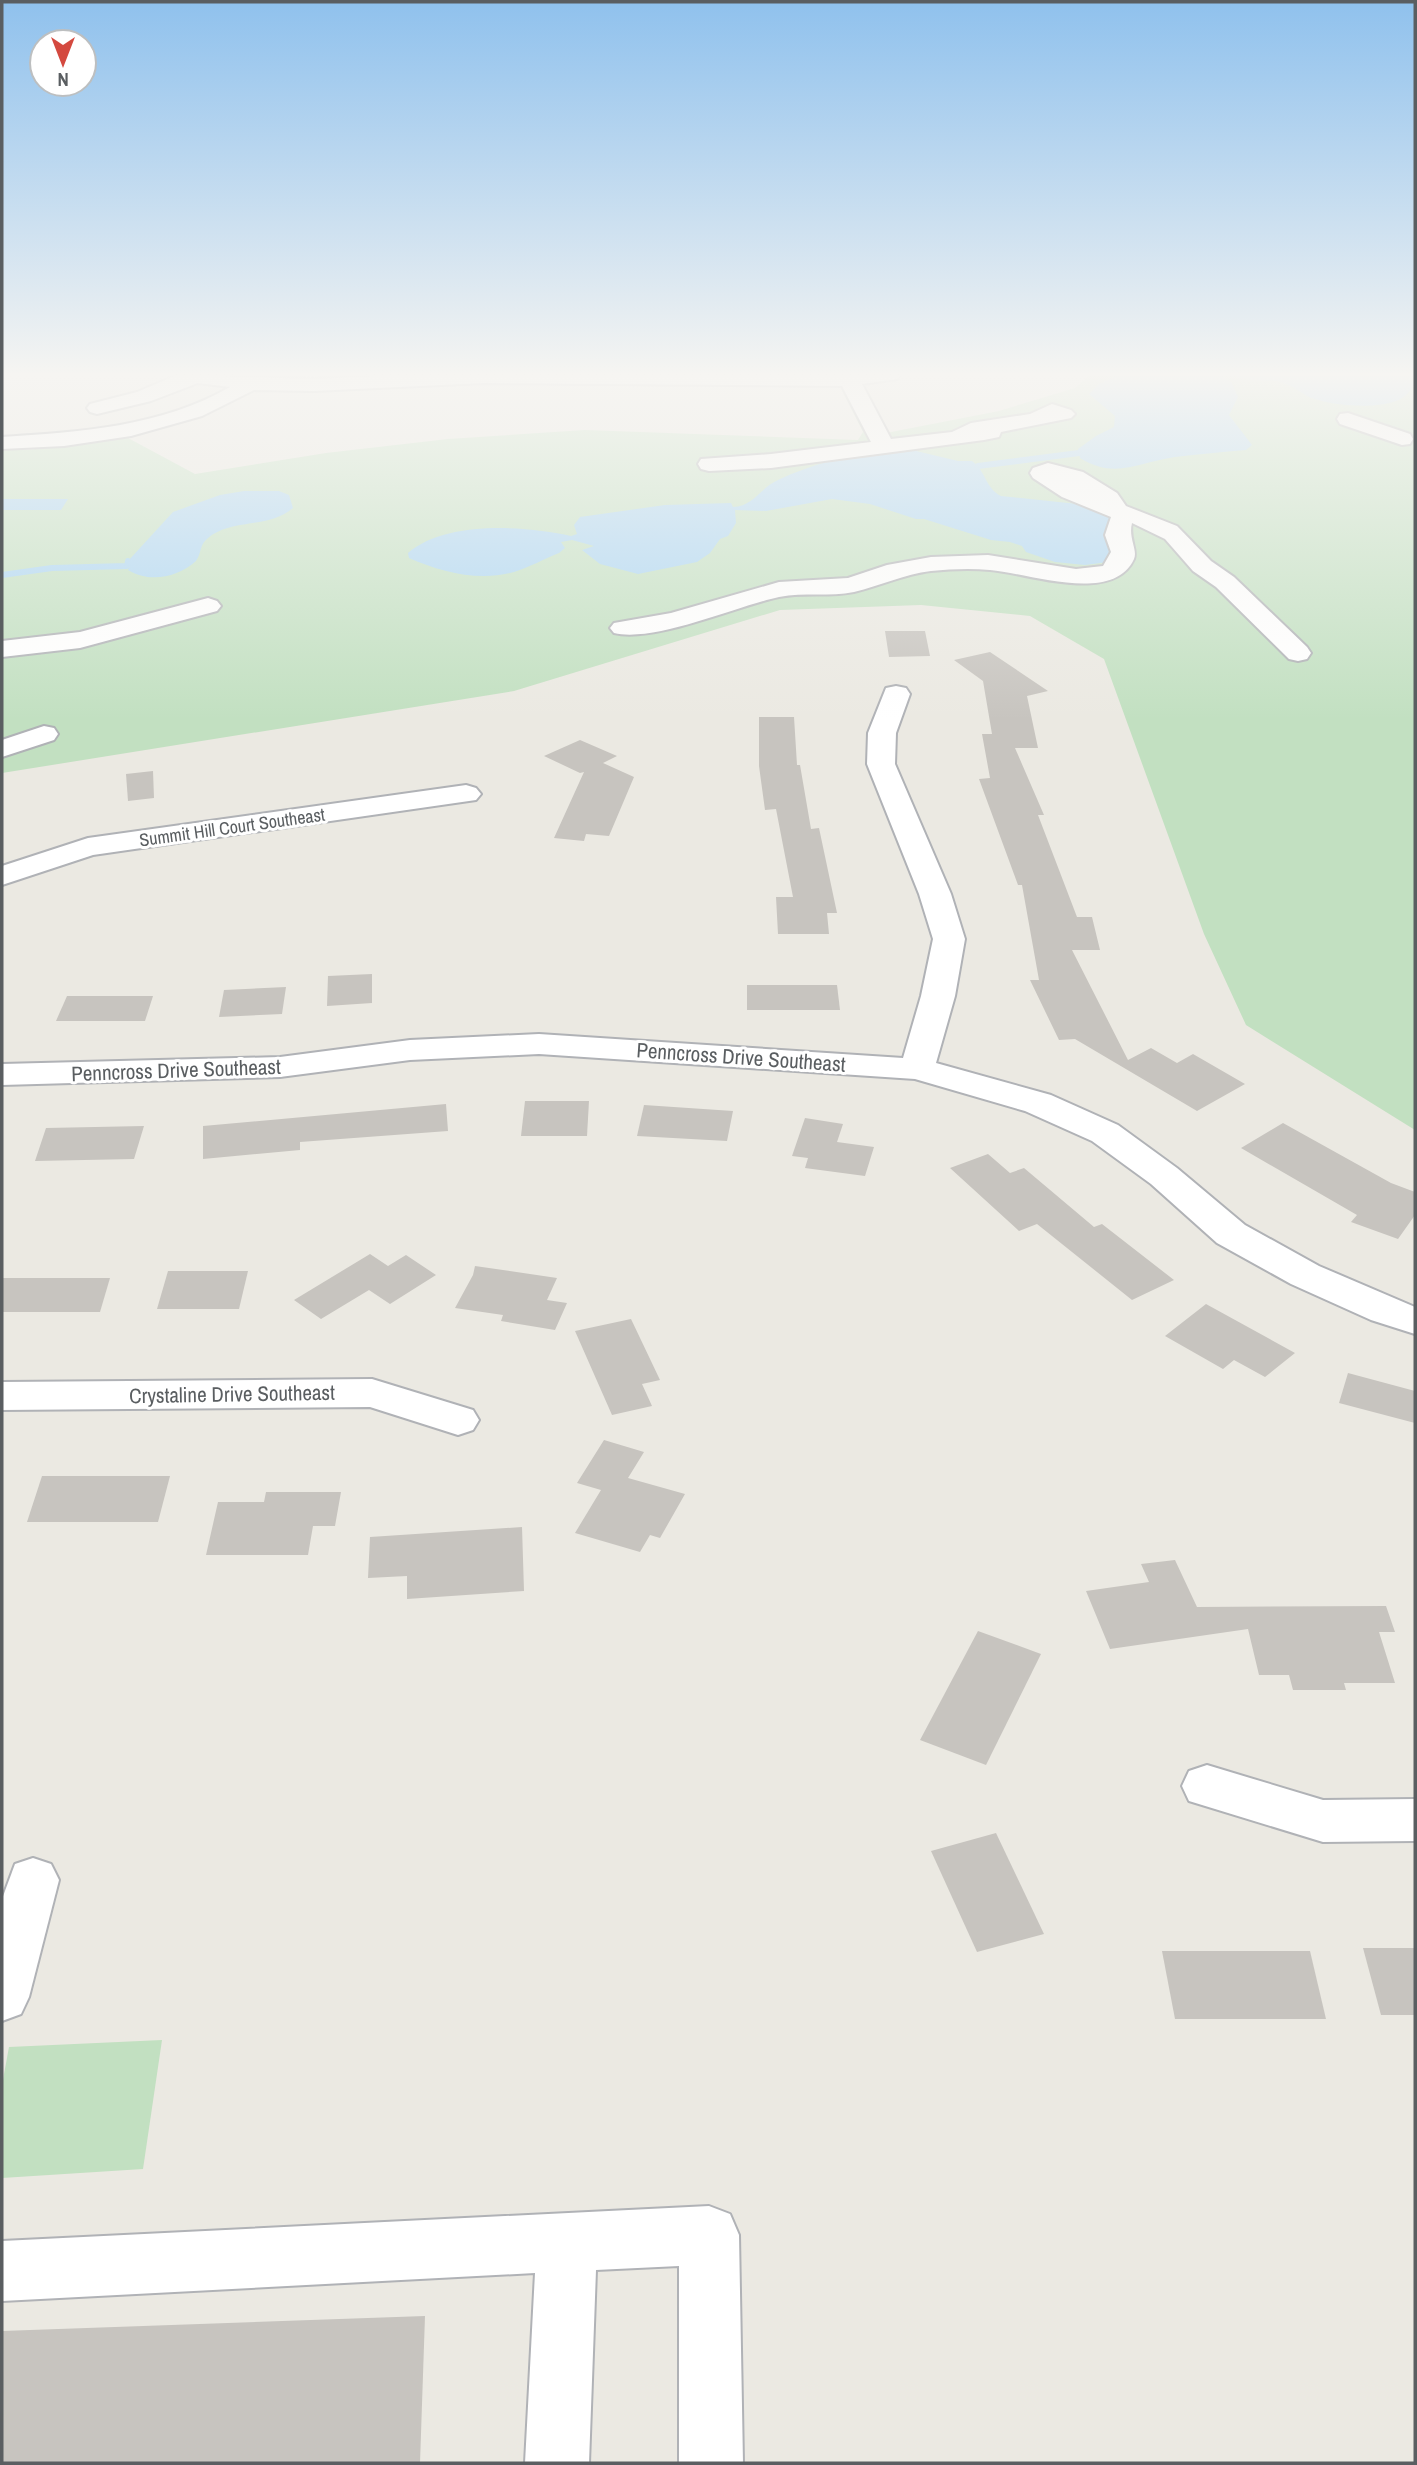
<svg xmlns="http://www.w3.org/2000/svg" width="1417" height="2465" font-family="'Archivo Narrow',sans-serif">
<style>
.green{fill:#c2e0c1}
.water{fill:#a9d5f4}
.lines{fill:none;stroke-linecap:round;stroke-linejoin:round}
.stream{stroke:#a9d5f4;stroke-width:6}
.building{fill:#c7c4bf}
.minor-casing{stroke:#b0b2b6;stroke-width:4}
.minor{fill:#fff;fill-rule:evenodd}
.labels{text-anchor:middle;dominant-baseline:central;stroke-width:6;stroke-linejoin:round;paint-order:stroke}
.far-street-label{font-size:18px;fill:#5a5e61;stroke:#fff}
.street-label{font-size:21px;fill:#5a5e61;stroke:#fff}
</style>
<rect width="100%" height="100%" fill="#ebe9e2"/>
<g class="green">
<path d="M834,375h17l26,54 9,4 113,-22 76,-23 15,-13h325v755l-169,-105 -42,-91 -100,-275 -74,-43 -109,-11 -141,5 -266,81 -512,82v-323h25l101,-12 67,36 131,-21 122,-14 137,-9 273,10 5,-8z"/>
<path d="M162,2040l-19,129 -141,9v-93l7,-38z"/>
</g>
<g class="water">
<path d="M1119,375h101l11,7 7,15 -9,18 23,30 -6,5c-24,2 -47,4 -71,7 -36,5 -60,23 -95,1l-2,-9 18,-13 18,-9 1,-11 -26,-22 10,-10z"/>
<path d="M1240,375h168l5,7c-3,32 -75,25 -98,17 -11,-3 -18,-11 -29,-15 -14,-6 -33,-2 -49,-7z"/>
<path d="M882,450h30l46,11h14c14,10 13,27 29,35l86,9 25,12 -4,45 -23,3 -30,-3 -29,-10 -4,-6 -12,-4 -19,-2 -67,-21h-8l-46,-15 -38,-5 -66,12 -31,-1 1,13 -8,13 -8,3 -10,14 -13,9 -59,12 -38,-10 -18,-14 12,-4 -22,-6 -11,2 4,6 -6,5c-15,6 -29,14 -45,19 -35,10 -73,0 -105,-14l-1,-5c39,-33 118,-27 163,-17l6,-2 -3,-9 6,-8 85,-12 66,-2 2,4c21,-1 27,-19 45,-27 34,-16 68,-24 104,-30z"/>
<path d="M244,491h35l10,4 4,13c-25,22 -65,9 -88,33 -5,5 -4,13 -9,20 -19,17 -47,22 -68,9l2,-4 -2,-5 45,-49 47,-17z"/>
<path d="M2,499h66l-7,11h-59z"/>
</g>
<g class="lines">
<g class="stream">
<path d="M978,466l101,-13"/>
<path d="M2,575l50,-7 75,-2 1,-5"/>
</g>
</g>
<g class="building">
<path d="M885,631h40l5,25 -41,1z"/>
<path d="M990,652l58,39 -21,5 11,52h-23l29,67h-6l39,102h15l8,33h-28l56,110 23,-12 26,15 16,-9 52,30 -48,27 -122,-72 -16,1 -29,-60h9l-17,-95h-4l-39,-106 11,-1 -8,-44h10l-9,-53 -29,-21z"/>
<path d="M759,717h35l3,48h3l11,64 8,-1 18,85h-10l2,21h-51l-2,-37h17l-17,-88 -11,1 -6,-44z"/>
<path d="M580,740l37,16 -14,7 31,14 -25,59 -23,-2 -2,7 -30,-3 30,-66 -4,1 -36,-17z"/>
<path d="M153,771l1,27 -26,3 -2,-27z"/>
<path d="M372,974v29l-45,3 1,-30z"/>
<path d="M747,985h90l3,25h-93z"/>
<path d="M286,987l-4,27 -63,3 5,-27z"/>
<path d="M67,996h86l-8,25h-89z"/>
<path d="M525,1101h64l-2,35h-66z"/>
<path d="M446,1104l2,27 -148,11v8l-97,9v-33z"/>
<path d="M644,1105l89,6 -6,30 -90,-5z"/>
<path d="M805,1118l38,6 -6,18 37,5 -9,29 -60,-8 3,-10 -16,-2z"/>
<path d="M1283,1123l108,60 24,9v23l-17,24 -47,-17 6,-7 -116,-67z"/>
<path d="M144,1126l-10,33 -99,2 11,-33z"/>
<path d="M988,1154l22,19 14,-5 70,59 8,-3 72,56 -42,20 -95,-76 -18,7 -69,-63z"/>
<path d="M370,1254l18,12 18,-11 30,20 -46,29 -21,-14 -48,29 -27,-19z"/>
<path d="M475,1266l82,12 -10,22 20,3 -12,27 -54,-9 2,-6 -48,-7 18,-33z"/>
<path d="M168,1271h80l-9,38h-82z"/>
<path d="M2,1278h108l-10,34h-98z"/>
<path d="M1206,1304l89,49 -30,24 -31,-17 -11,9 -58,-33z"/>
<path d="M631,1319l29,61 -18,4 10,22 -40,9 -37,-84z"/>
<path d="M1348,1373l67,18v32l-76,-20z"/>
<path d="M604,1440l40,12 -16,26 57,16 -25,44 -10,-3 -10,17 -65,-19 26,-43 -24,-7z"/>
<path d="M42,1476h128l-12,46h-131z"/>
<path d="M266,1492h75l-6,34h-22l-5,29h-102l12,-53h46z"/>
<path d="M522,1527l2,64 -117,8v-23l-39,2 2,-41z"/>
<path d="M1175,1560l22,47 189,-1 9,26h-16l16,51h-51l2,7h-53l-4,-15h-30l-11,-46 -138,20 -24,-58 63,-9 -8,-18z"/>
<path d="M978,1631l63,23 -55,111 -66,-25z"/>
<path d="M996,1833l48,101 -67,18 -46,-101z"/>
<path d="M1363,1948h52v67h-34z"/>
<path d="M1162,1951h148l16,68h-151z"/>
<path d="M425,2316l-5,147h-418v-132z"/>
</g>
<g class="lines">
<g class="minor-casing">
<g id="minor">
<path d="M177,375l137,4 89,-4h497l-3,4 -35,5 29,55 61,-7 19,-9 59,-9 22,-10 19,6 4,4 -4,4 -70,14 -2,5 -15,3 -213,28 -62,3 -8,-2 -3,-5 3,-5 70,-5 100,-12 -29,-56 -358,-3 -170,8 -60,-1 -52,26 -71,20 -67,10 -62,3v-12c77,-5 159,-10 228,-50l-32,-4 -47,18 -54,13 -7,-2 -3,-4 3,-4 47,-12z"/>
<path d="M1348,413l62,21 3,5 -3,5 -8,1 -62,-21 -3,-5 3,-5z"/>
<path d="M1048,463l35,9 34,21 9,13 51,20 34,35 23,16 73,70 4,6 -4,6 -9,2 -9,-2 -73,-72 -23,-16 -28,-32 -33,-16c-4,15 6,27 2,36 -21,46 -106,14 -144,11 -19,-2 -40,-1 -59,1 -27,3 -51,15 -77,21 -24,5 -50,0 -75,5 -42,9 -125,46 -165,36l-4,-5 4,-5 57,-10 108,-31 69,-4 39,-13 44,-8 57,-2 88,14 27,-3 8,-14 -6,-17 6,-18 -49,-20 -29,-19 -3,-5 3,-5z"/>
<path d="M208,598l9,3 4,5 -4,5 -137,37 -78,9v-16l78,-9z"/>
<path d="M896,686l10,2 4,6 -14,39 -1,31 56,130 14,45 -10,57 -19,67 115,32 67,30 59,43 68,57 74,41 96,41v27l-44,-14 -80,-36 -74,-41 -66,-59 -59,-43 -67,-30 -110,-32 -376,-25 -129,6 -130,17 -278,8v-21l278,-7 130,-17 129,-6 364,24 18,-62 12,-57 -14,-45 -52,-130 1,-31 18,-45z"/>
<path d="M44,726l10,2 4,6 -4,6 -52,17v-17z"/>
<path d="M466,785l10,3 5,6 -5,6 -383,55 -91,30v-19l86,-28z"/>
<path d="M372,1379l101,31 6,10 -6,10 -15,5 -88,-28 -368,3v-28z"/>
<path d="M1207,1765l116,35 92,-1v42l-92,1 -134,-41 -7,-15 7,-15z"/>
<path d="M33,1858l18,6 8,16 -30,117 -8,17 -19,7v-122l13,-35z"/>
<path d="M709,2206l21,8 9,21 4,228h-64v-197l-83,4 -7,193h-64l10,-190 -533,28v-60z"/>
</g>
</g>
<use href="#minor" class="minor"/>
</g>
<linearGradient id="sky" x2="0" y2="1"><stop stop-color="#8fc1ed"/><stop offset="0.52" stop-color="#f6f5f2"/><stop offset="1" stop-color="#f6f5f2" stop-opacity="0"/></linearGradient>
<rect width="1417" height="720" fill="url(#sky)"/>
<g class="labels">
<g class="far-street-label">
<text transform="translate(232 827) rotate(-8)">Summit Hill Court Southeast</text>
</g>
<g class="street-label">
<text transform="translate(741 1057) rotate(4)">Penncross Drive Southeast</text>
<text transform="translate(176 1070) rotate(-2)">Penncross Drive Southeast</text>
<text transform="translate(232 1394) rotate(-1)">Crystaline Drive Southeast</text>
</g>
</g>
<rect width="1417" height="2465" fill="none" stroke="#5a5e61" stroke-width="7"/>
<g transform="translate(63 63) rotate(180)"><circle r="33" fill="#ffffff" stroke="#bdbfc0" stroke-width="2"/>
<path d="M0-5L12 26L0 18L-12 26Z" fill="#d4493f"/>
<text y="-10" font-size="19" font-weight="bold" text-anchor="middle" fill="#5a5e61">N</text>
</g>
</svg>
